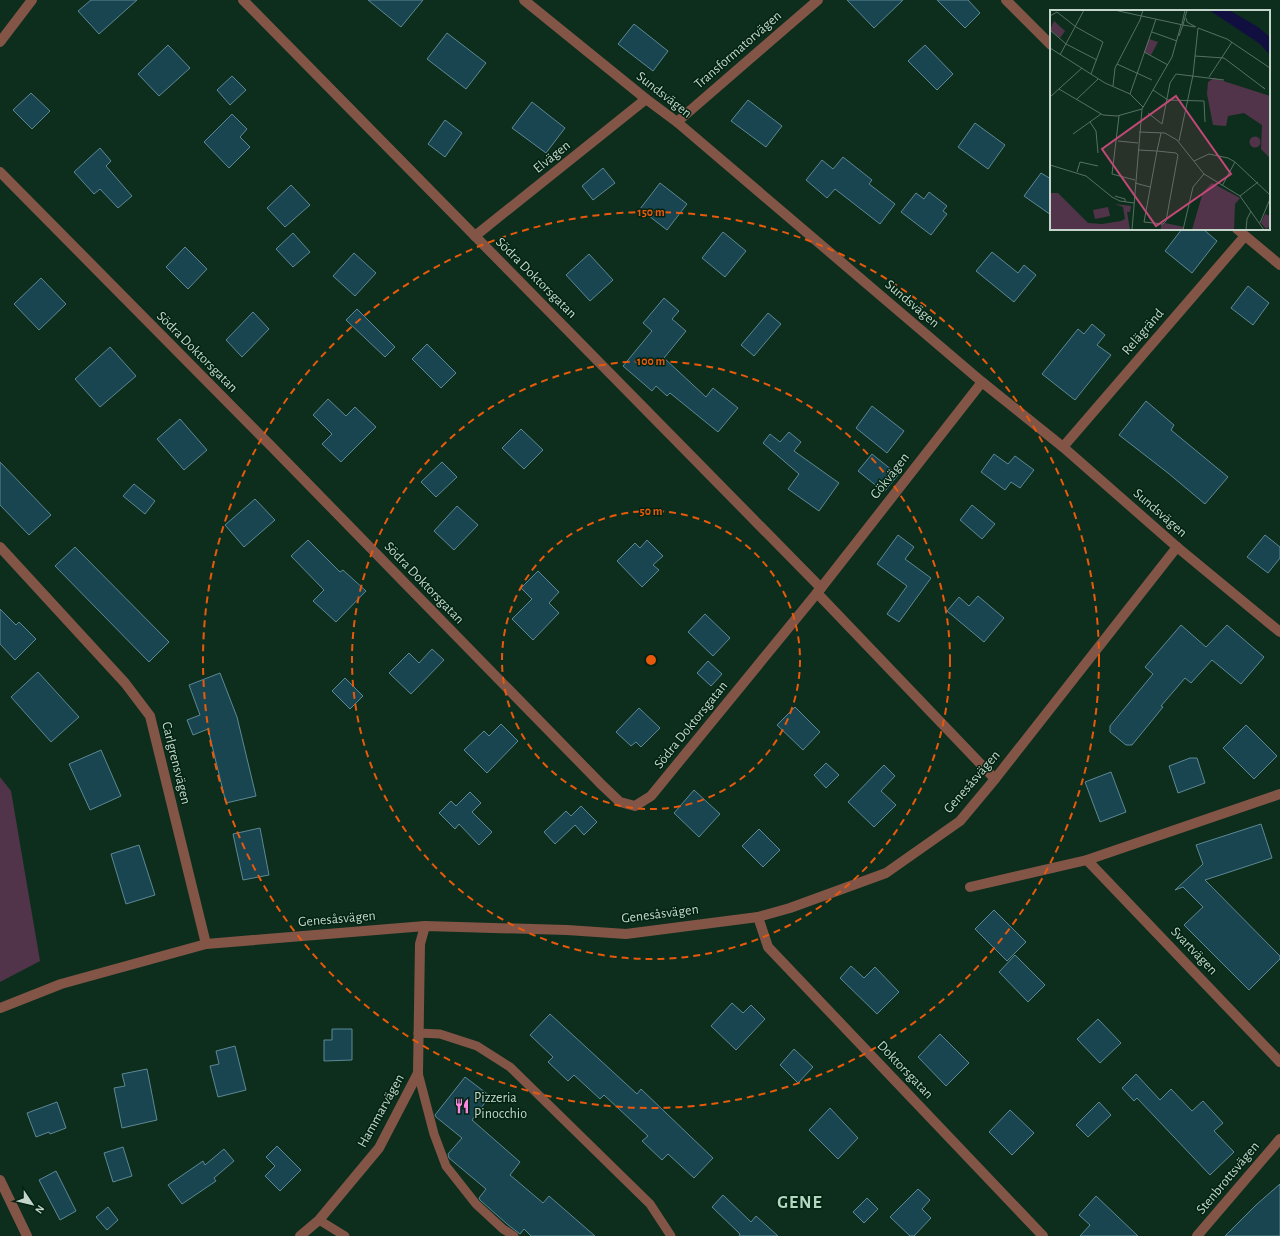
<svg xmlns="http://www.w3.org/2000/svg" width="1280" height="1236" font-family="'Alegreya Sans',sans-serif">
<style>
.green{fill:#52344a}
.building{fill:#194550;stroke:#5d8895}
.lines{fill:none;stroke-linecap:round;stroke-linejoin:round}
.service{stroke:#835547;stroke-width:9}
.minor{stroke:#835547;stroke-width:10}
.tertiary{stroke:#835547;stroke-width:10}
.ring{fill:none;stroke:#e8590c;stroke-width:2;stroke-dasharray:7 5}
.labels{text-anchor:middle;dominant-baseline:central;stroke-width:3;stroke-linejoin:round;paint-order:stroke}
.street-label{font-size:14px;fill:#c4d6cb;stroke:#032413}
.poi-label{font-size:14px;fill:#c4d6cb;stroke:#032413;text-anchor:start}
.district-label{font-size:18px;font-weight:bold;letter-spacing:1px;fill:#b2d7bf;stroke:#032413}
.inset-road{fill:none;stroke:#567162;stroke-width:1}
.view{fill:#c24877;fill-opacity:0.15;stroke:#c24877;stroke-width:2}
.inset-edge{fill:none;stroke:#c4d6cb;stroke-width:2}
.centre{fill:#e8590c;stroke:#032413;stroke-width:2}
.ring-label{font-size:12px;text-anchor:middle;font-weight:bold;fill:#e8590c;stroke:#032413;stroke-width:3;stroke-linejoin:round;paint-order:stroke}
</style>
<rect width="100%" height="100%" fill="#0d2e1c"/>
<path class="green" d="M0,777l11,14 29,170 -40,21z"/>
<g class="building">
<path d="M91,0h46l-38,34 -21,-23z"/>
<path d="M368,0h55l-22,27z"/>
<path d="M847,0h56l-29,28z"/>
<path d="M937,0h31l12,13 -15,15z"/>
<path d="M634,24l34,27 -15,20 -35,-27z"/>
<path d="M447,33l39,30 -20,26 -39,-30z"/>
<path d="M168,45l22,23 -31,28 -21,-22z"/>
<path d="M925,45l28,29 -16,16 -29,-29z"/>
<path d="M232,76l14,14 -16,15 -13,-15z"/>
<path d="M31,93l19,18 -18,18 -19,-19z"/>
<path d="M748,100l34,26 -16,21 -35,-26z"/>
<path d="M532,102l33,26 -19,25 -34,-25z"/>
<path d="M232,114l15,15 -7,8 10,10 -21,21 -25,-26z"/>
<path d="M445,120l17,13 -17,24 -17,-13z"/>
<path d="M975,123l30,22 -17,24 -30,-22z"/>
<path d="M100,148l11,13 -5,5 26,30 -14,12 -18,-19 -6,5 -20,-22z"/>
<path d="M843,157l29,23 -3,4 26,20 -15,20 -45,-35 -8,9 -21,-18 16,-20 11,9z"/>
<path d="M603,168l12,15 -22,17 -11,-14z"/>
<path d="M1041,173l10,6v36l-27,-19z"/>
<path d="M660,183l27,21 -20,26 -27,-21z"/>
<path d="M291,185l19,20 -25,22 -18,-19z"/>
<path d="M929,192l18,14 -4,5 4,3 -16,21 -30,-23 15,-19 8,6z"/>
<path d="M1182,229h21l14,12 -25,32 -27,-22z"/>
<path d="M723,232l23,19 -21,26 -23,-19z"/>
<path d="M293,233l17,19 -17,15 -17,-18z"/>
<path d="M185,247l22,22 -19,20 -22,-22z"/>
<path d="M992,252l26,21 6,-8 12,10 -22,27 -38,-31z"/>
<path d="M354,253l22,20 -21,23 -22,-20z"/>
<path d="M589,254l24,26 -23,21 -24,-26z"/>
<path d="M41,278l25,26 -27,26 -25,-26z"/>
<path d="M1248,286l21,17 -16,22 -22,-17z"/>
<path d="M664,298l15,13 -7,8 14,12 -22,27 42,39 7,-9 25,20 -20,24 -48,-39 -3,3 -11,-10 -4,5 -29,-25 29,-35 -9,-8z"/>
<path d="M357,309l38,38 -10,10 -39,-37z"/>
<path d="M253,312l16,17 -27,28 -16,-17z"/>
<path d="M768,313l13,11 -27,32 -13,-11z"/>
<path d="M1092,324l13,11 -8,10 14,10 -36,45 -33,-26 36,-45 6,5z"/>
<path d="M427,344l29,29 -15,15 -29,-29z"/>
<path d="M110,347l26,29 -36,31 -25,-28z"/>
<path d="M328,399l18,17 9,-9 21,20 -35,35 -19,-18 10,-10 -19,-19z"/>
<path d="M1146,401l28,24 -3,5 57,47 -23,27 -37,-31 -49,-38z"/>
<path d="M872,406l32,25 -17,22 -31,-25z"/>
<path d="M180,419l27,31 -23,20 -27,-31z"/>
<path d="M521,429l22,21 -19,19 -22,-21z"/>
<path d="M789,432l12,10 -7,9 45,32 -20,28 -31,-22 11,-15 -36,-31 7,-9 10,8z"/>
<path d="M872,454l26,21 -14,17 -26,-21z"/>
<path d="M994,454l14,10 7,-8 19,14 -14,18 -9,-6 -6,8 -24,-18z"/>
<path d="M0,462l51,53 -22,20 -29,-30z"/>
<path d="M442,462l15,15 -21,20 -15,-15z"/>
<path d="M134,484l21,17 -10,13 -22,-18z"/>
<path d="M255,499l20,21 -31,27 -19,-22z"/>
<path d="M972,505l23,19 -13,15 -22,-19z"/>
<path d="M457,506l21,19 -24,25 -20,-19z"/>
<path d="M898,535l16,12 -9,12 26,19 -32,44 -12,-8 20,-28 -30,-22z"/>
<path d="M1265,535l15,12v11l-12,15 -21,-16z"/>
<path d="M308,540l32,32 3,-2 23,21 -30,31 -23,-21 11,-11 -33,-34z"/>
<path d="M647,540l16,16 -10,9 6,5 -17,17 -25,-26 18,-18 5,5z"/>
<path d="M75,547l94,95 -20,20 -94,-96z"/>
<path d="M538,571l21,21 -10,11 10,10 -26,27 -21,-21 20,-20 -11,-11z"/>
<path d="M978,596l26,22 -20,24 -37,-31 12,-14 10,9z"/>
<path d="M0,609l16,16 3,-3 17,17 -21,21 -15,-16z"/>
<path d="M705,614l25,24 -17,18 -25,-24z"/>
<path d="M1181,625l25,22 21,-22 37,32 -23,27 -29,-24 -21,23 -6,-5 -24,28 2,1 -31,38h-6l-16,-13v-6l43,-52 -8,-7z"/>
<path d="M432,649l12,11 -33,34 -22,-21 20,-20 10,10z"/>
<path d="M708,661l14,13 -11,12 -14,-13z"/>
<path d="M38,672l41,45 -28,25 -40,-45z"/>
<path d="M220,673l17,44 19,79 -30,7 -18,-74 -15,6 -6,-15 13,-5 -11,-30z"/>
<path d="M345,678l18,18 -13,13 -18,-18z"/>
<path d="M795,707l25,25 -17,18 -26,-25z"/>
<path d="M639,708l21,20 -19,19 -5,-5 -5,4 -15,-14z"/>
<path d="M501,724l17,17 -31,32 -23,-23 20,-19 5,5z"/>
<path d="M1246,725l31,31 -23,23 -31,-31z"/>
<path d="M101,750l20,46 -31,14 -21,-46z"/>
<path d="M1190,758h7l8,25 -27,10 -9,-27z"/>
<path d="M826,763l13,12 -13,13 -12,-13z"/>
<path d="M884,765l11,11 -14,15 15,14 -22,22 -26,-25z"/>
<path d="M1111,772l15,40 -26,10 -15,-40z"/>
<path d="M694,790l26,24 -21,23 -25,-24z"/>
<path d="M470,792l11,11 -9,9 20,20 -13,13 -20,-21 -4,5 -16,-16 12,-12 5,5z"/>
<path d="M581,806l16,16 -13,13 -9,-10 -20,19 -11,-12 22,-21 5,5z"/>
<path d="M1261,824l11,34 -67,22 75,76v3l-31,31 -65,-65 19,-18 -20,-20 -8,3 28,-26 -7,-19z"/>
<path d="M260,828l9,47 -26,5 -10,-46z"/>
<path d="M759,829l21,21 -17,17 -21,-21z"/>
<path d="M139,845l16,50 -29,9 -15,-50z"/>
<path d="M994,910l32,32 -19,19 -32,-32z"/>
<path d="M1015,955l30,30 -17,17 -29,-30z"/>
<path d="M851,966l13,12 11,-11 24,25 -22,22 -37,-36z"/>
<path d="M732,1003l11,10 8,-8 14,14 -29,31 -25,-24z"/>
<path d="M550,1014l87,80 4,-5 72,69 -19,20 -26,-24 -6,6 -20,-19 6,-5 -44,-41 -4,4 -26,-24 -6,6 -20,-19 5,-5 -23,-22z"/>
<path d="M1098,1019l23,24 -21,20 -23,-24z"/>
<path d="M332,1029h20v31l-28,1v-21h8z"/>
<path d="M940,1034l29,29 -23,23 -28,-29z"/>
<path d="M235,1046l11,44 -28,7 -8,-31 9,-2 -3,-13z"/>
<path d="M794,1049l19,18 -15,16 -18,-18z"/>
<path d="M147,1069l10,51 -35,8 -8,-40 11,-2 -3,-12z"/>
<path d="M1136,1074l24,26 11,-11 21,22 11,-10 20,22 -9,8 20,21 -24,23 -73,-77 -3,3 -12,-13z"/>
<path d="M465,1077l25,19 -18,24 48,42 -10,13 33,28 6,-7 46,40h-64l-7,-7 -4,5 -13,-10 -27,-24 -1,-2 7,-9 -37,-31 -1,-4 14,-16 -26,-21 -1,-2z"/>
<path d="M57,1102l9,26 -16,6 -1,-2 -13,5 -9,-24z"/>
<path d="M1099,1102l12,13 -23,22 -12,-12z"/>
<path d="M830,1108l28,30 -20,21 -29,-29z"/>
<path d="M1010,1110l24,23 -22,22 -23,-23z"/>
<path d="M277,1146l24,24 -21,21 -15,-15 10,-10 -9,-9z"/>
<path d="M123,1147l9,29 -19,6 -9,-29z"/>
<path d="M224,1149l10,12 -20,17 2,3 -34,23 -14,-19 35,-24 2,4z"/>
<path d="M56,1171l20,40 -16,9 -21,-40z"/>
<path d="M1280,1184v52h-55l31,-31z"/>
<path d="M918,1189l12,11 -8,9 9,9 -17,18h-4l-20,-19z"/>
<path d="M723,1195l28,27 5,-6 22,20h-39l1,-2 -28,-27z"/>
<path d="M1096,1196l42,40h-58l10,-11 -11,-10z"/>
<path d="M867,1198l11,11 -14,14 -11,-11z"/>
<path d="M108,1207l10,13 -11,10 -11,-13z"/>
</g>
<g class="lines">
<g class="service">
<path d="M418,1033l22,1 37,12 33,21 140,137 21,32"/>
<path d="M418,1073l16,61 12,32 30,38 27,25 11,7"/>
<path d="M319,1220l26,16"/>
</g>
<g class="minor">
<path d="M243,0l578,588 -4,5 178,186"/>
<path d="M1006,0l45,45"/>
<path d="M0,42l32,-42"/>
<path d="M677,122l141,-122"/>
<path d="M0,172l274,277 326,334 20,19 15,4 16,-10 170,-208 161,-206"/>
<path d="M1237,229l43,36"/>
<path d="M475,236l171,-137"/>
<path d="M1063,447l181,-210"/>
<path d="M0,547l125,136 25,33 56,228"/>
<path d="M1280,794l-193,66 193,202"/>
<path d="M970,887l117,-27"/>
<path d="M758,917l10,30 275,289"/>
<path d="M0,1008l61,-24 145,-40 219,-18 142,4 59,4 132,-17 32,-9 96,-35 74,-52 35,-42 182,-232"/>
<path d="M0,1180l27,56"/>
<path d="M300,1236l19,-16 60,-72 39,-75 2,-129 5,-18"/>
<path d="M1197,1236l83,-97"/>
</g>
<path class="tertiary" d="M524,0l122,99 31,23 305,260 81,65 114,100 103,85"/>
</g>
<g class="ring">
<circle cx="651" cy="660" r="149"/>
<circle cx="651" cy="660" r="299"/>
<circle cx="651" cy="660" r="448"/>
</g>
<defs>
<g id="restaurant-bare" transform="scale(1.2)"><path d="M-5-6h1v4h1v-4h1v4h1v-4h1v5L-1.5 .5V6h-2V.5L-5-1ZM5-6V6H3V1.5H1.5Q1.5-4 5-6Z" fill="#fe86e0" stroke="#032413" stroke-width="2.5" paint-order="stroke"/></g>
</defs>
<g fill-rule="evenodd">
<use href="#restaurant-bare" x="462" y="1106"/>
</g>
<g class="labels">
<g class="street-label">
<text transform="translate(738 50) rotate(-41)">Transformatorvägen</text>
<text transform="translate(664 95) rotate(38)">Sundsvägen</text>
<text transform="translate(552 157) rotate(-39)">Elvägen</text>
<text transform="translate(536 278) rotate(45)">Södra Doktorsgatan</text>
<text transform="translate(912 304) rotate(40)">Sundsvägen</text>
<text transform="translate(1143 332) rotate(-49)">Relägränd</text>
<text transform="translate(197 352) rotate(45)">Södra Doktorsgatan</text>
<text transform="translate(890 476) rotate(-52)">Gökvägen</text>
<text transform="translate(1160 513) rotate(41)">Sundsvägen</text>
<text transform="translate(424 583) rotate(46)">Södra Doktorsgatan</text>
<text transform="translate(691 725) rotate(-51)">Södra Doktorsgatan</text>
<text transform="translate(176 763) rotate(76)">Carlgrensvägen</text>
<text transform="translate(972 782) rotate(-49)">Genesåsvägen</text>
<text transform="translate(660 914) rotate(-7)">Genesåsvägen</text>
<text transform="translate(337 919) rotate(-5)">Genesåsvägen</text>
<text transform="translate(1194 951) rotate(46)">Svartvägen</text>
<text transform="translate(905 1070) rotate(46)">Doktorsgatan</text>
<text transform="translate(381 1111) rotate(-61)">Hammarvägen</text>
<text transform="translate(1228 1178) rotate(-50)">Stenbrottsvägen</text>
</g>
<g class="poi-label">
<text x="474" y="1098">Pizzeria<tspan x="474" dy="16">Pinocchio</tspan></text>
</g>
<g class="district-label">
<text x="800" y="1203">GENE</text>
</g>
</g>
<g transform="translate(1050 10)">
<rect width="220" height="220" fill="#0d2e1c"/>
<path d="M4,11l11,10 -5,7 -10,-8zM99,29l9,3 -7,13 -7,-3zM164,68l56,18v62l-9,-9 1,-24 -18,-12 -16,3 -2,10 -13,-1 -6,-31 1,-12zM199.5 132a5.5 5.5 0 1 1 11 0a5.5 5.5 0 1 1-11 0ZM162,173l28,15 -5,6 -1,26h-42l11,-38zM0,183h8l30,30 14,1 19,-3 4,-2 -2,-12 -8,-3 16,2 -1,6h-3l3,18h-80zM58,197l2,9 -15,3 -2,-9zM215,204l5,2v10l-4,3 -5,-6zM115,213l19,4 -1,3h-22v-6z" fill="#52344a"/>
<path d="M159,0h20l29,17 12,10v18l-10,-11z" fill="#110f3f"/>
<path class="inset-road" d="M64,0l69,15 4,-15M0,6l7,-4 19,15 27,15 -12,32M136,8l1,4 9,5M132,14l3,-14M148,18l29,11 43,29M0,20l16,14 31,16M102,22l25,9M129,26l4,-11 12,2M0,38l55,35 25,11 13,13M94,42l24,13M10,45l24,-45M145,46l29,2 41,31 -2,-2M67,54l35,16M159,67l23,-35M63,76l2,-18 25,-48 3,-10M9,79l44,26 14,1 25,-7M103,80l15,10 36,1 1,21M80,84l26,-75M0,87l32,-29M26,90l22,-21M98,103l14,11 8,-41 6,-9 48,6M69,106l-7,58 23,6M40,112l6,9 2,22M89,122l26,1 12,7 27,34 36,22 24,34M23,124l28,-20M68,131l20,2M129,131l14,-66 5,-47M88,140l19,1 19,2 2,2 -12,66 -3,3 -19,-2 13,-71 4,-18M144,151l15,-7 19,4 7,4 35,33M0,155l36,11 26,21 8,4 14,2M27,162l3,-10 18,4M85,173l15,4M172,176l13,-24M65,186l10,3v3M190,186l18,-14M210,213l10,-24M82,220l10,-121 30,-52 9,-32M133,220l10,-43 11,-13M196,220l1,-11 4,-8"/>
<path class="view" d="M126,86l55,78 -75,52 -54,-77z"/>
<rect width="220" height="220" class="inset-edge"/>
</g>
<circle cx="651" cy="660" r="6" class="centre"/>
<g class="ring-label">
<text x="651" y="216">150 m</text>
<text x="651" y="365">100 m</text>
<text x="651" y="515">50 m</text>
</g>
<g transform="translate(32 1204) rotate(125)" stroke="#032413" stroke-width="3" paint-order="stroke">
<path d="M0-3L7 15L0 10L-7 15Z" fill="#c4d6cb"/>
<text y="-6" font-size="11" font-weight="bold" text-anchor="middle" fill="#c4d6cb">N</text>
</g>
</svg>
